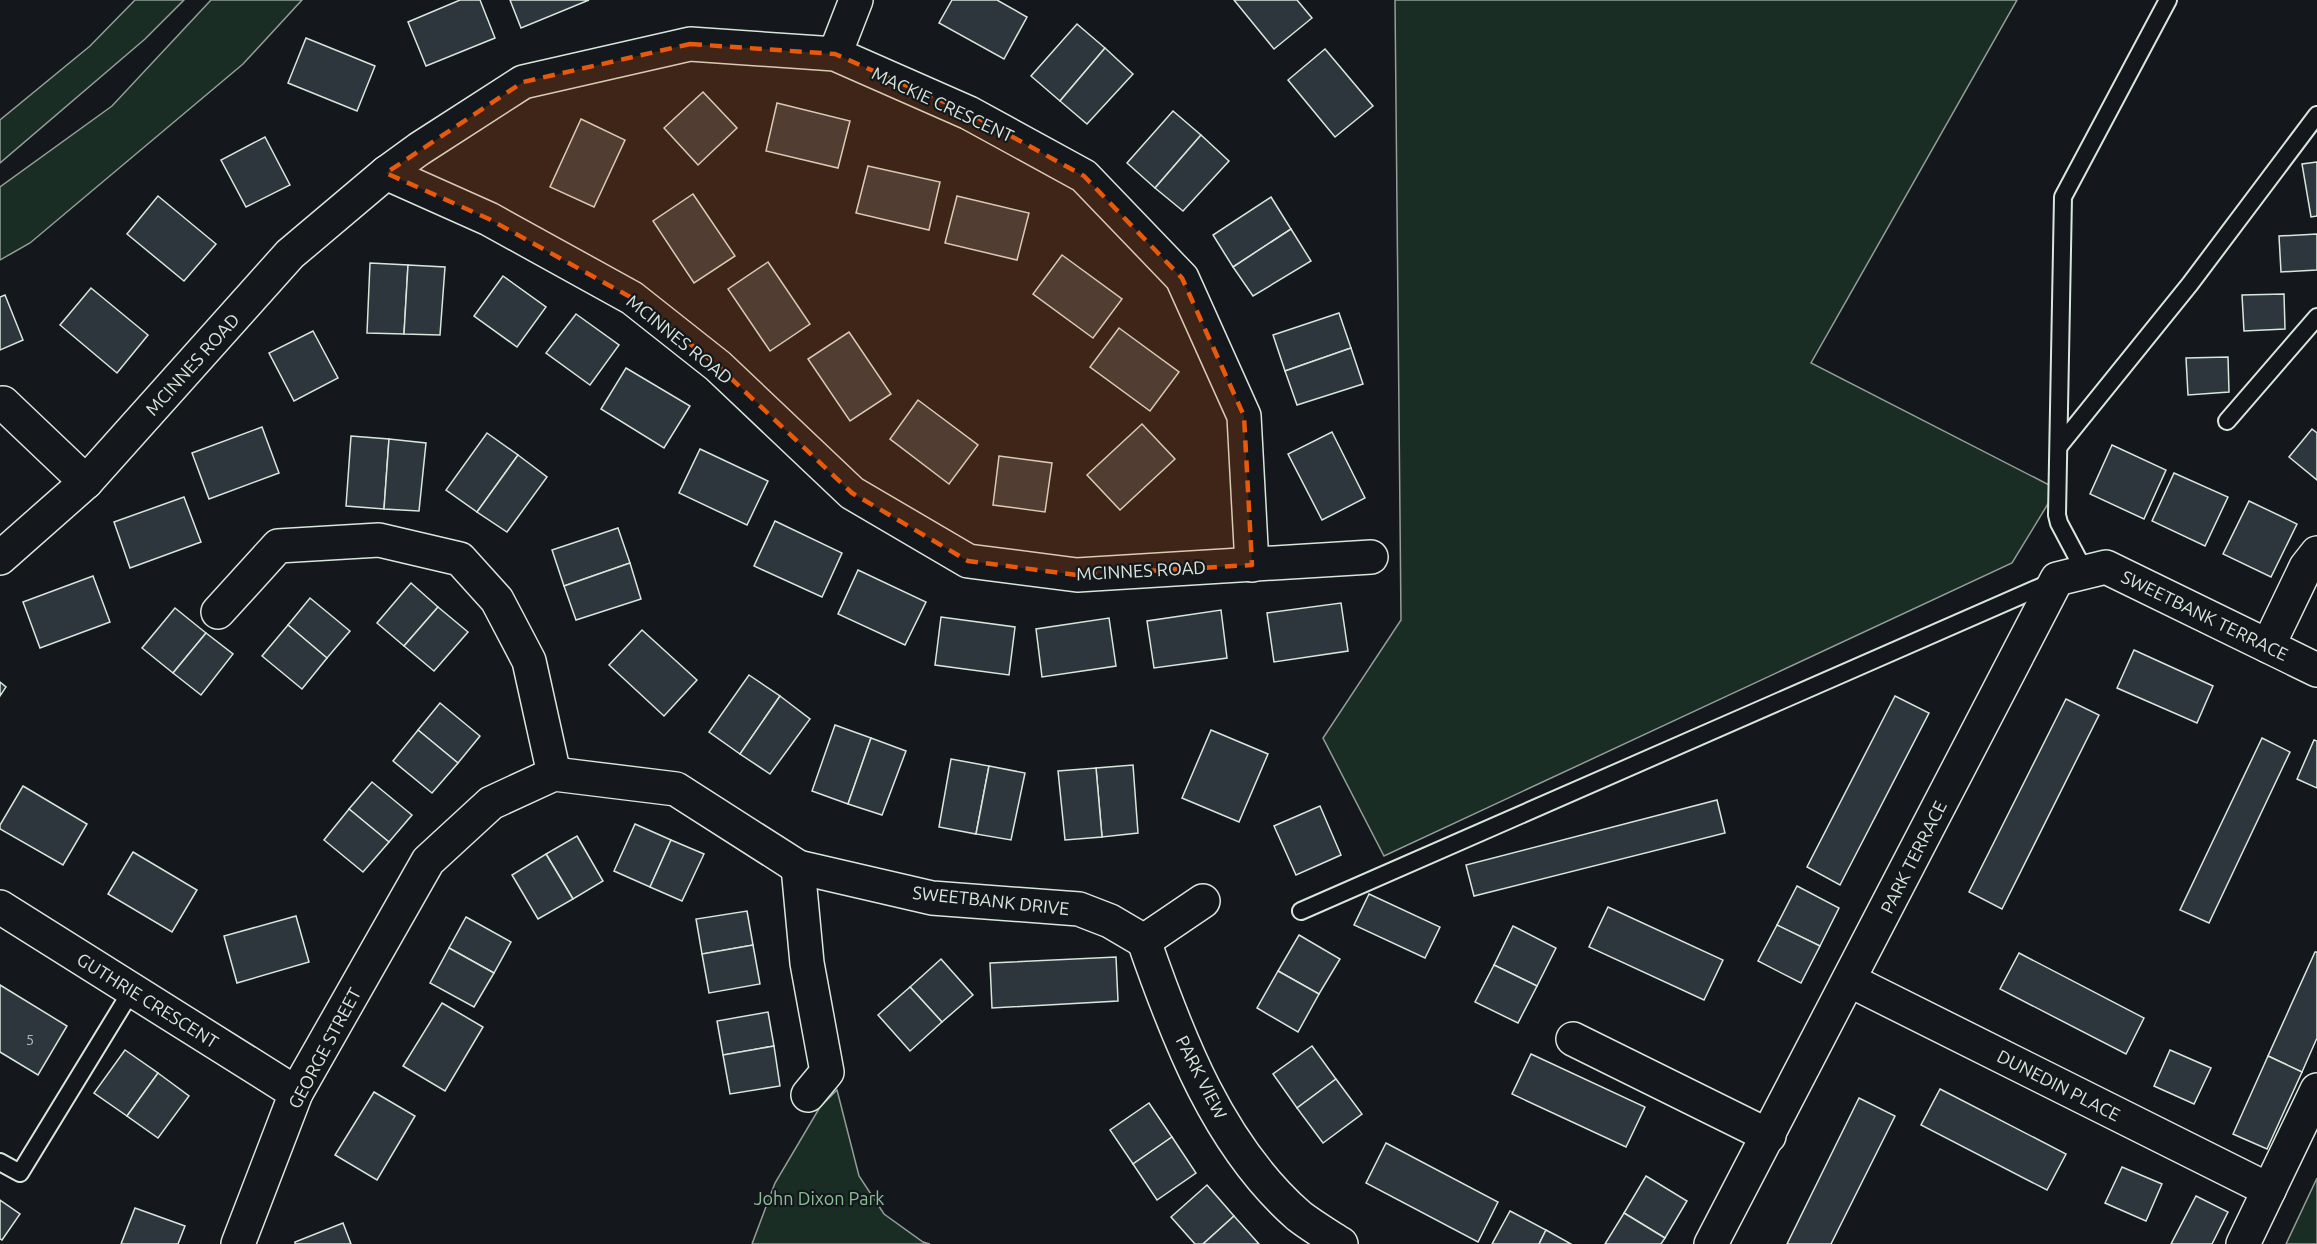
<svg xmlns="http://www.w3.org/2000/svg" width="2317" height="1244" font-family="Ubuntu,sans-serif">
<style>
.green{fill:#1a2d24;stroke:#939e99;stroke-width:1.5}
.building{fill:#2c363c;stroke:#d8e6dc;stroke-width:1.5}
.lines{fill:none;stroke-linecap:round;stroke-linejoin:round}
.service-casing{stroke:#d8e6dc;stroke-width:20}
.minor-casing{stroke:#d8e6dc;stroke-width:36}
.service{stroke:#14181c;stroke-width:16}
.minor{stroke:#14181c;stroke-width:33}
.marked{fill:#e8590c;fill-opacity:0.2;stroke:#e8590c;stroke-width:4.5;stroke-dasharray:12 8;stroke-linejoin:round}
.labels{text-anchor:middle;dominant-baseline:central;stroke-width:4.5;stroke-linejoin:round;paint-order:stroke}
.number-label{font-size:15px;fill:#adbab4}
.street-label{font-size:18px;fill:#d8e6dc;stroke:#14181c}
.park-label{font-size:18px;fill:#8ac095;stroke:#14181c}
</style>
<rect width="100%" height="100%" fill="#14181c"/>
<g class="green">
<path d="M135,0h49l-39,39 -145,124v-43l90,-74z"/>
<path d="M211,0h91l-59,64 -213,179 -30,17v-73l112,-81z"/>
<path d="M1395,0h622l-206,363 246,126 -45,74 -628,293 -61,-118 78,-118z"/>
<path d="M837,1090l22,86 25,38 39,28 7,2h-178l23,-61 45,-76z"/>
<path d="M2317,1178v66h-31z"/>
</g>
<g class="building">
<path d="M460,0h20l15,38 -69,28 -18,-44z"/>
<path d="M510,0h79l-68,28z"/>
<path d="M952,0h45l30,17 -23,42 -65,-36z"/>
<path d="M1234,0h63l15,18 -38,31z"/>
<path d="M1077,24l28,24 -45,53 -29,-25z"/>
<path d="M306,38l69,28 -18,45 -69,-28z"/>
<path d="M1105,48l28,26 -46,50 -27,-23z"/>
<path d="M1325,49l48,57 -38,31 -47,-57z"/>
<path d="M703,92l34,36 -39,37 -34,-37z"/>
<path d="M777,103l73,18 -12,47 -72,-17z"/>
<path d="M1173,111l28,24 -46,53 -28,-25z"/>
<path d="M581,119l44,21 -31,67 -44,-20z"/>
<path d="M1201,135l28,26 -46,50 -28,-23z"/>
<path d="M265,137l25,48 -44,22 -25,-47z"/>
<path d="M2317,162v54l-6,1 -9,-53z"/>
<path d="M868,166l72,16 -11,48 -73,-17z"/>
<path d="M693,194l42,62 -41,27 -41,-62z"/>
<path d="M158,196l58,48 -32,37 -57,-47z"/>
<path d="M957,196l72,17 -12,47 -72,-17z"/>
<path d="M1271,197l20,32 -58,38 -20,-32z"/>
<path d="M1291,229l20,32 -58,35 -20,-29z"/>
<path d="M2317,234v36l-36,2 -2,-36z"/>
<path d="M1062,255l60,44 -29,39 -60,-44z"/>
<path d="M768,262l42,62 -40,27 -42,-62z"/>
<path d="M370,263l38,2 -4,69 -37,-1z"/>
<path d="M408,265l37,2 -5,68 -36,-1z"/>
<path d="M503,276l43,31 -29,40 -43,-31z"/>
<path d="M91,288l57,47 -31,38 -57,-48z"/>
<path d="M2284,294l1,35 -41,2 -2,-36z"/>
<path d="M5,295l18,45 -23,10v-53z"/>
<path d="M1339,313l12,35 -66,23 -12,-36z"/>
<path d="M576,314l43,31 -29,40 -44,-32z"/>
<path d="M1119,328l60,44 -29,39 -60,-44z"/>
<path d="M313,331l25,47 -44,23 -25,-48z"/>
<path d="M849,332l42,62 -41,27 -42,-62z"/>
<path d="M1351,348l12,36 -66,21 -12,-34z"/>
<path d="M2228,357l1,35 -41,3 -2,-37z"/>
<path d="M626,368l64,38 -26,42 -63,-39z"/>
<path d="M918,400l60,45 -29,39 -59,-45z"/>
<path d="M1142,424l33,35 -55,51 -33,-35z"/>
<path d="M262,427l17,46 -70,26 -17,-46z"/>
<path d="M2312,429l5,4v47l-28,-23z"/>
<path d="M1332,432l33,66 -43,22 -34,-66z"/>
<path d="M487,433l31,22 -41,57 -31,-22z"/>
<path d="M351,436l38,3 -5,70 -38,-3z"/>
<path d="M389,439l37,4 -7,68 -35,-2z"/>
<path d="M2112,445l54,25 -22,49 -54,-25z"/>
<path d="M700,449l68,32 -21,44 -68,-32z"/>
<path d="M518,455l29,22 -40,55 -30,-20z"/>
<path d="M999,456l53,7 -7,49 -52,-7z"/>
<path d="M2174,473l54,24 -23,49 -53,-25z"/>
<path d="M184,497l17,45 -71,26 -16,-46z"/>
<path d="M2249,501l48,23 -26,53 -48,-23z"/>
<path d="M775,521l67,32 -20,44 -68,-31z"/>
<path d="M618,528l12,35 -66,23 -12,-36z"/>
<path d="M630,563l11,36 -65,21 -12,-34z"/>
<path d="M858,570l68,32 -21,43 -67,-31z"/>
<path d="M93,576l17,46 -70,26 -17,-46z"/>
<path d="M411,583l27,24 -34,39 -27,-23z"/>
<path d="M310,598l40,33 -23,27 -39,-33z"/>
<path d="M1341,603l7,48 -74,11 -7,-49z"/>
<path d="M438,607l30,25 -34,39 -30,-25z"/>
<path d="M175,608l31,25 -33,40 -31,-25z"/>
<path d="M1221,610l6,48 -73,10 -7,-47z"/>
<path d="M941,617l74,10 -6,48 -74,-10z"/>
<path d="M1109,618l7,48 -74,11 -6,-48z"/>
<path d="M288,625l39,33 -25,31 -40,-33z"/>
<path d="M642,630l55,50 -33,36 -55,-51z"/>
<path d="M206,633l27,21 -32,41 -28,-22z"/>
<path d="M2134,650l79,36 -16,37 -80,-35z"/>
<path d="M749,675l31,21 -40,58 -31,-22z"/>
<path d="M0,682l6,5 -6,9z"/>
<path d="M780,696l30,23 -40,55 -30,-20z"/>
<path d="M1895,696l34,17 -89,172 -33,-18z"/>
<path d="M2066,699l33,16 -97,194 -33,-17z"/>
<path d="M440,703l40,33 -22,27 -40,-33z"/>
<path d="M835,725l36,13 -23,66 -36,-13z"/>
<path d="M418,730l40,33 -26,30 -39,-32z"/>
<path d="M1211,730l57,24 -29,68 -57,-24z"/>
<path d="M871,738l35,13 -24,64 -34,-11z"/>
<path d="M2262,738l28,14 -81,171 -29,-13z"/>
<path d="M2314,740l3,1v47l-20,-9z"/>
<path d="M951,759l38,7 -13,68 -37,-7z"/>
<path d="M1133,765l5,68 -36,4 -6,-69z"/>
<path d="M989,766l36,7 -14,67 -35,-6z"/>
<path d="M1096,768l6,69 -37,3 -7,-69z"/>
<path d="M372,782l40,33 -23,27 -40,-33z"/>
<path d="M23,786l64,38 -24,41 -63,-36v-4z"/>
<path d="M1717,800l8,33 -251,63 -8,-31z"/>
<path d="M1320,806l21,49 -45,20 -22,-49z"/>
<path d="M349,809l40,33 -26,30 -39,-32z"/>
<path d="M635,824l36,16 -21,47 -36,-16z"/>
<path d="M577,836l26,45 -30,18 -27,-45z"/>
<path d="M671,840l33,14 -22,47 -32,-14z"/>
<path d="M133,852l64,38 -25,42 -64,-38z"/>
<path d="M546,854l27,45 -35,20 -26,-44z"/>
<path d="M1797,886l42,22 -19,38 -43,-21z"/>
<path d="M1369,894l71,33 -15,31 -71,-33z"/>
<path d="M1608,907l115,53 -19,40 -115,-53z"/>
<path d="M747,911l6,34 -51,9 -6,-35z"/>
<path d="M296,916l13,46 -72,21 -13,-47z"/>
<path d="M466,917l45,25 -17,31 -45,-25z"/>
<path d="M1777,925l43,21 -19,37 -43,-22z"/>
<path d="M1513,926l43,22 -19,38 -43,-21z"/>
<path d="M1299,935l41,24 -21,35 -41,-23z"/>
<path d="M753,945l7,39 -51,9 -7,-39z"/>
<path d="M449,948l45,25 -20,34 -44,-24z"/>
<path d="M2315,952h2v86l-15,34 -34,-16z"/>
<path d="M2019,953l125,65 -18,36 -126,-65z"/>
<path d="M1116,957l2,44 -126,7 -2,-45z"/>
<path d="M941,959l32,36 -31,27 -32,-35z"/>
<path d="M1494,965l43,21 -19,37 -43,-21z"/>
<path d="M1278,971l41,23 -21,38 -41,-24z"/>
<path d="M0,985l67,41 -29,49 -38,-23z"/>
<path d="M910,987l32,35 -32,29 -32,-36z"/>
<path d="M442,1003l41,24 -38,64 -42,-25z"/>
<path d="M768,1012l6,34 -51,9 -6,-34z"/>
<path d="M774,1046l6,40 -50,8 -7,-39z"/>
<path d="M1312,1046l24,33 -39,29 -24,-34z"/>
<path d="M125,1050l33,23 -31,43 -33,-23z"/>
<path d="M2170,1050l41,18 -17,36 -40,-18z"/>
<path d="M1531,1054l114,53 -19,40 -114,-53z"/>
<path d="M2268,1056l34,16 -35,77 -34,-15z"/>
<path d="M158,1073l31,23 -31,42 -31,-22z"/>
<path d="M1336,1079l26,35 -39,29 -26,-35z"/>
<path d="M1940,1089l126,65 -19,36 -126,-65z"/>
<path d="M374,1092l41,24 -38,64 -42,-25z"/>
<path d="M1859,1098l36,18 -64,128h-44z"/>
<path d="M1149,1103l23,34 -39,27 -23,-34z"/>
<path d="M1172,1137l24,36 -39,27 -24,-36z"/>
<path d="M1386,1143l112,59 -20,40 -112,-59z"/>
<path d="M2122,1167l40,17 -16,37 -41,-18z"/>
<path d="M1646,1176l41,25 -22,37 -41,-25z"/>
<path d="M1207,1185l27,31 -31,28h-8l-24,-27z"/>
<path d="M2196,1196l32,16 -16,32h-41z"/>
<path d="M0,1200l20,14 -18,26 -2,-1z"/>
<path d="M135,1208l50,18 -7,18h-57z"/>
<path d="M1510,1211l36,19 -7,14h-47z"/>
<path d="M1624,1213l41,25 -4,6h-56z"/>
<path d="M1234,1216l25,28h-56z"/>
<path d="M343,1223l8,21h-56v-2z"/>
<path d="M1546,1230l25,14h-32z"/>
</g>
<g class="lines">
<g class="service-casing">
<g id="service">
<path d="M2227,421l90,-104"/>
<path d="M2060,445l130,-161 127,-169"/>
<path d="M2085,572l-26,-49 -2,-8 6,-318 105,-197"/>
<path d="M1301,911l753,-330"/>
<path d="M0,1162l20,11 112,-183"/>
</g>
</g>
<g class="minor-casing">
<g id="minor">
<path d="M835,54l21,-54"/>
<path d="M386,173l33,-24 104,-67 167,-38 145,10 134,59 115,63 98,102 62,138 8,149"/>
<path d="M3,403l83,79"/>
<path d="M0,558l86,-76 204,-228 96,-81 103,46 143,79 86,68 134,127 116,68 109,14 294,-18"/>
<path d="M218,612l60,-66 101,-6 81,19 37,41 32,61 25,113"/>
<path d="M2268,646l38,-79 11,-14"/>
<path d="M798,867l9,96 20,109 -19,23"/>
<path d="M0,907l296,186"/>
<path d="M1144,941l59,-40"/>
<path d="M1849,980l420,210"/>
<path d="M1573,1039l196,97"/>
<path d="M238,1244l58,-151 132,-232 63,-58 63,-29 122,15 122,78 134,31 147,11 31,12 34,20c34,98 75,205 155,275 13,10 28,19 42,28"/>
<path d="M1711,1244l346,-665 49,-12 211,103"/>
<path d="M2243,1244l74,-154"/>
</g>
</g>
<use href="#service" class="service"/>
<use href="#minor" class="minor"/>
</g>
<path class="marked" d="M690,44l145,10 134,59 115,63 98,102 62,138 8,149 -175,10 -109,-14 -116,-68 -134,-127 -86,-68 -143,-79 -103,-46 137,-91z"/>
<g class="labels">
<g class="number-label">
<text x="30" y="1039">5</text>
</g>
<g class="street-label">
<text transform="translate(943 104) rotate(25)">MACKIE CRESCENT</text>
<text transform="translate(680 339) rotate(39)">MCINNES ROAD</text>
<text transform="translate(192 364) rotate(-48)">MCINNES ROAD</text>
<text transform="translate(1141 570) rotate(-3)">MCINNES ROAD</text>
<text transform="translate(2205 615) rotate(26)">SWEETBANK TERRACE</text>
<text transform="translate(1913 857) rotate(-63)">PARK TERRACE</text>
<text transform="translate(991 900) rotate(6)">SWEETBANK DRIVE</text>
<text transform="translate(148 1000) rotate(32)">GUTHRIE CRESCENT</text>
<text transform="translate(324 1048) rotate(-62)">GEORGE STREET</text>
<text transform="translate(1202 1077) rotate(63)">PARK VIEW</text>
<text transform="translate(2059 1085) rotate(27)">DUNEDIN PLACE</text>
</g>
<g class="park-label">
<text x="819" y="1198">John Dixon Park</text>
</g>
</g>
</svg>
